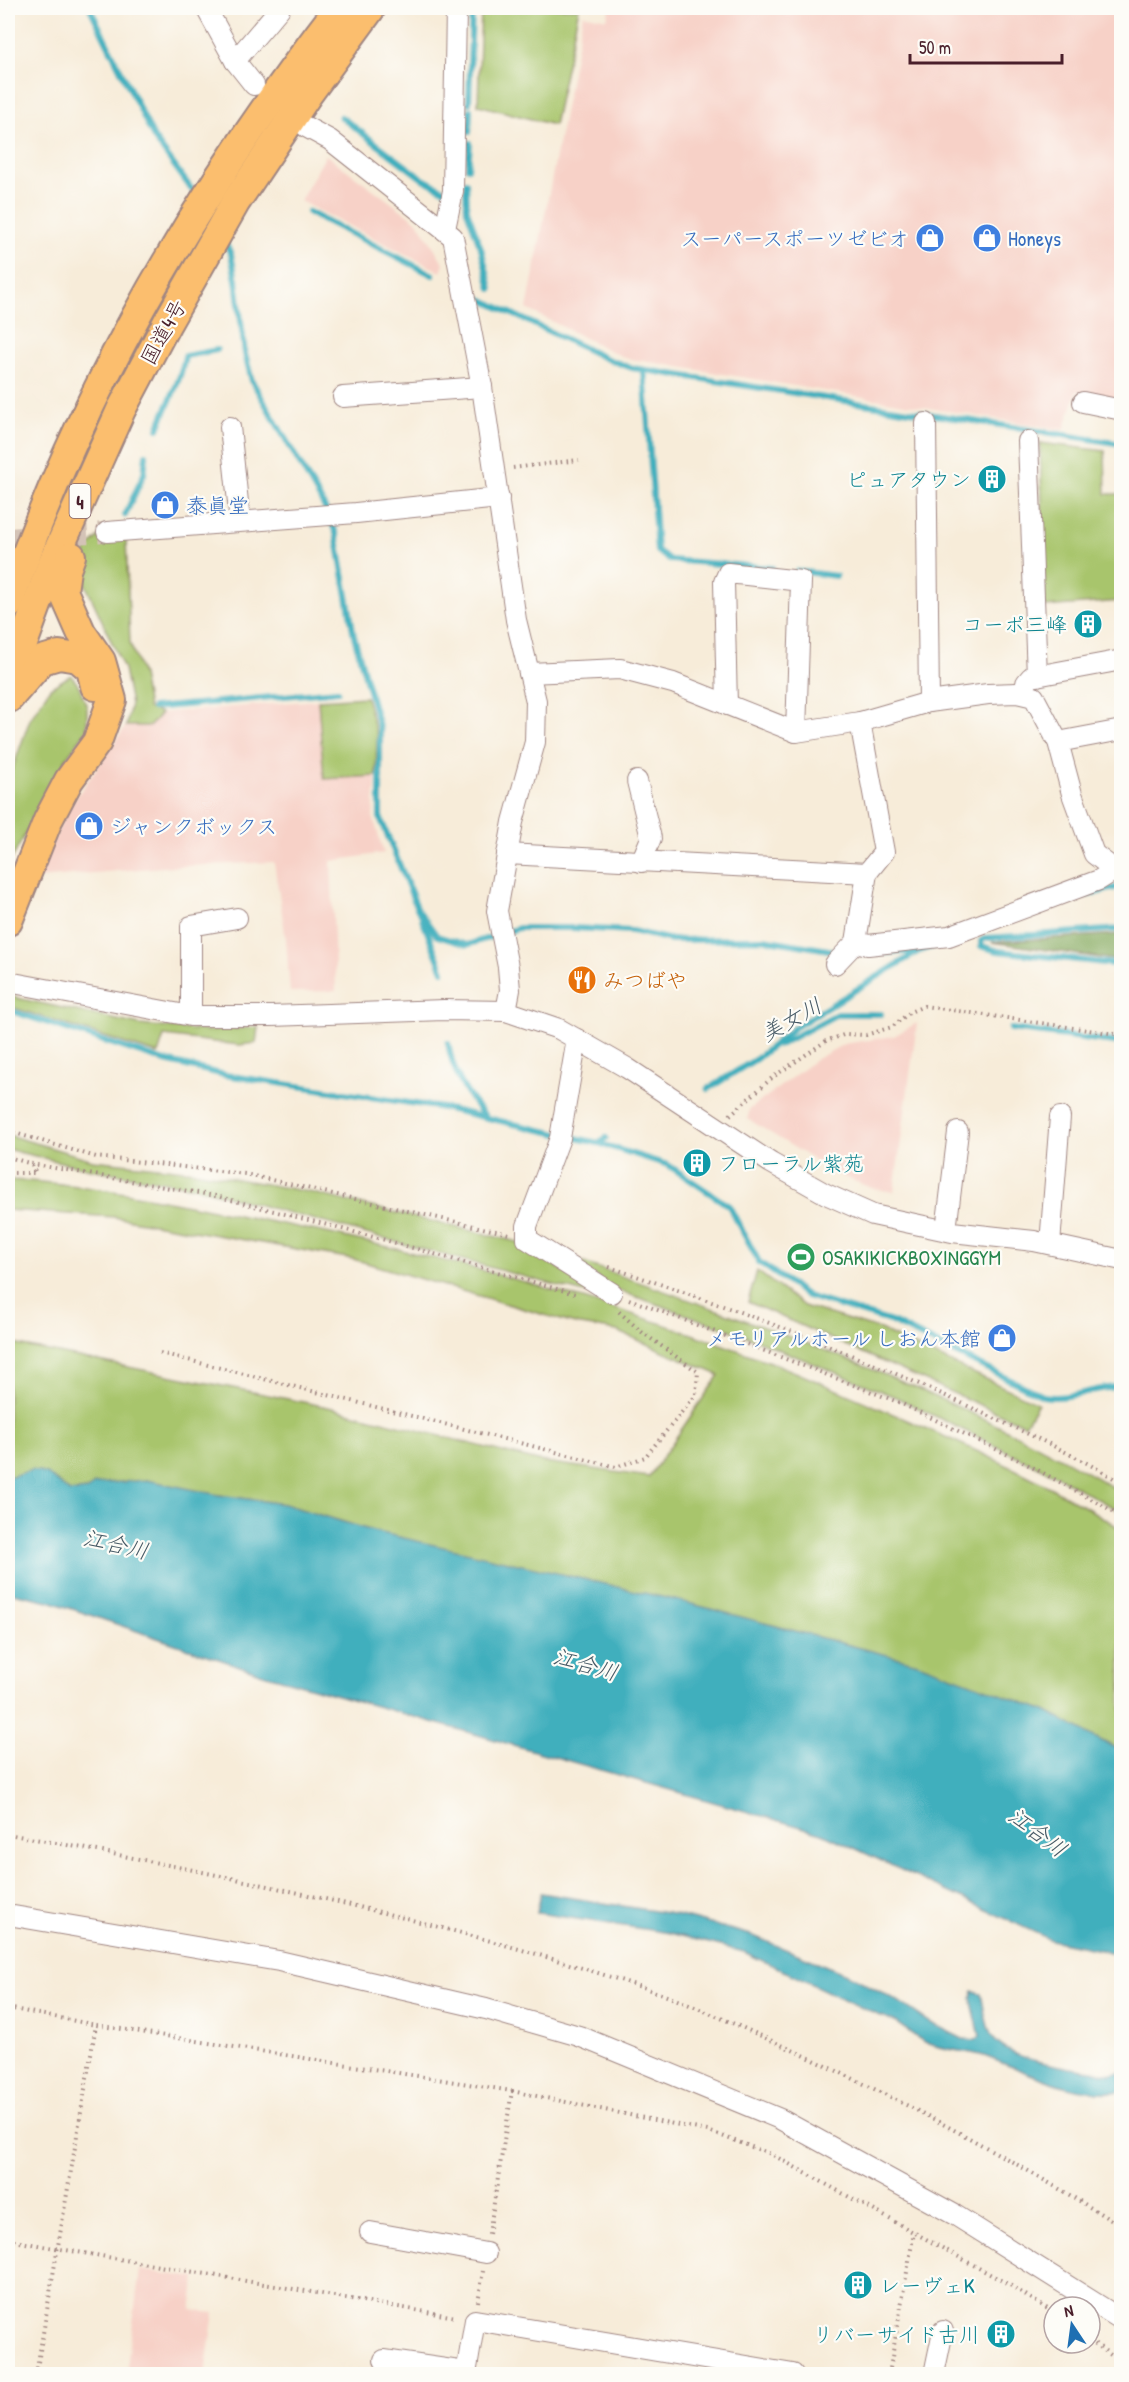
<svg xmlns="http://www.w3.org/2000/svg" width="1129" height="2382" font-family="'Patrick Hand','Klee One',sans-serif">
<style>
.built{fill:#f7d1c7}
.green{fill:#a8c56c;stroke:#79724c;stroke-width:1.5}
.forest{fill:#86aa60;stroke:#686446;stroke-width:1.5}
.water{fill:#41afbd;stroke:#466774;stroke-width:1.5}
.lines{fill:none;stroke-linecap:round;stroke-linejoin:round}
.stream{stroke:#41afbd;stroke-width:6}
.minor-tunnel{stroke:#d4c3b6;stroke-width:20;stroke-dasharray:20 10;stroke-linecap:butt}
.minor-casing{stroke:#a08682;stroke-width:22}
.highway-casing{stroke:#a08682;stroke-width:32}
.path{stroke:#a08682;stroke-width:4;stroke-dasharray:1.5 4.5;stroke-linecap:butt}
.minor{stroke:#fff;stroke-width:20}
.highway{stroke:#fbbe6e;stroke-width:28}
.labels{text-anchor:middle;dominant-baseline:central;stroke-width:4.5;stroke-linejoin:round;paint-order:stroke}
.shield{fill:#fdfcf7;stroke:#806168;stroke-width:1.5}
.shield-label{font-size:20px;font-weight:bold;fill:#4a1f2b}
.shop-label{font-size:21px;fill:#366cbe;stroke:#fdfcf7;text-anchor:start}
.street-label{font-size:21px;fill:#4a1f2b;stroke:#fdfcf7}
.culture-label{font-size:21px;fill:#0d838f;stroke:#fdfcf7;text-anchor:end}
.food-label{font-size:21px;fill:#c56008;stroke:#fdfcf7;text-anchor:start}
.leisure-label{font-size:21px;fill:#27864d;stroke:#fdfcf7;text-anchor:start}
.water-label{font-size:22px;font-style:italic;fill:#465965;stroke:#fdfcf7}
</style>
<rect width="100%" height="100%" fill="#fdfcf7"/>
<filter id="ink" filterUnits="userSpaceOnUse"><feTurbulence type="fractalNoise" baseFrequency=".0167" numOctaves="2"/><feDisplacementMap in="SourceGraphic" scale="12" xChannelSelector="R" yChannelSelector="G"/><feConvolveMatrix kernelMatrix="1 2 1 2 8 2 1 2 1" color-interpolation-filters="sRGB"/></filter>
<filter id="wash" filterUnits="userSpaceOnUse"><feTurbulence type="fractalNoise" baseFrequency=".008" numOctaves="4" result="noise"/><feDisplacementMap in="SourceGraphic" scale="24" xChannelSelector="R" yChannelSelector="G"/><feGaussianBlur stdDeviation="1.35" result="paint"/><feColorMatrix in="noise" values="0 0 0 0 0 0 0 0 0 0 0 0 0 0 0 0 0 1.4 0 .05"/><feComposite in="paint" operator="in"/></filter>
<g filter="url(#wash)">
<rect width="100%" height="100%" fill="#f7ecd9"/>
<g class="built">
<path d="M610,8h511v393l-44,-10 -13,39 -439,-72 -98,-49 56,-295 24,5z"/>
<path d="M326,155l93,68 25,41 -3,8 -141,-71z"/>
<path d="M318,700l6,78 52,-2 -3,41 11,36 -53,8 5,130 -46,1 -4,-53 -12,-77 -111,5 -126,11 29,-66 60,-86h24l11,-13z"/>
<path d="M917,1023l-23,169 -23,-4 -36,-15 -87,-54 1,-9 66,-50 29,-16 50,-8z"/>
<path d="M140,2270l56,8 -5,32 23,3 -9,61h-79z"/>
</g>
<g class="green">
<path d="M481,8h98l-25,117 -76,-20z"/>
<path d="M1040,443l65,8 1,43h15v107l-76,6z"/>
<path d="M98,537l28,2 4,104 12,32 6,33 13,5 -11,13h-24l5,-22 -7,-35 -42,-92 4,-27z"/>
<path d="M71,675l8,11 8,21v23l-20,27 -59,109v-84l22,-63 20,-31z"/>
<path d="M366,697l11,38 -1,41 -52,3 -6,-79z"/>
<path d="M8,996l132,29 68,6 50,-4 -2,16 -17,2 -75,-9 -6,18 -150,-48z"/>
<path d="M8,1135l85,25 101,11 115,21 213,51 70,48 -8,2 -390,-106 -104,-18 -72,-17 -10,-3z"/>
<path d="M8,1180c82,3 164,22 245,38 175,34 350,81 517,144 37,14 73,31 109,46 82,35 167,72 242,121v222l-78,-41 -670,-179 -89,-27 -65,-9 -131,-5 -18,2c-31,-24 -25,-22 -62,-15v-134l320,64 210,54 111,16 70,-102 -102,-44 -42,-7 -222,-65 -239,-42 -106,-7z"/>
<path d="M570,1258c189,66 379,131 551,234v20l-70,-39 -153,-75 -157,-64 -127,-45z"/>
<path d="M757,1271l47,35 74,23 160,74 -13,22 -277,-123z"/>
</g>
<path class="forest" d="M1121,934v27l-129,-19z"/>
<g class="water">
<path d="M32,1470l15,4 23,18 18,-2 6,-6 53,-4 72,15 65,9 89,27 315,72 230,60 125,47 78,41v201h-11l-59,-12 -229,-107 -562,-160 -211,-72 -41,-9v-115z"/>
<path d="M541,1893l132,21 78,21 100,41 47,25 33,22 32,16 13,1 4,-4 -9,-38 2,-8 8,4c3,12 5,34 12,44 20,26 88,31 119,36l9,-2v19c-43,8 -98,-21 -137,-35 -19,-6 -42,-5 -59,-14 -17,-8 -29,-24 -48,-27l-133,-63 -74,-19 -133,-20z"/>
</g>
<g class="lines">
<g class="stream">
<path d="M90,8l64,130 44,60"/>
<path d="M469,103l3,-95"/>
<path d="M341,117l82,62 23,12"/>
<path d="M469,132l1,-22"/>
<path d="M468,168l2,-25"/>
<path d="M466,182l1,28 14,38 10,41"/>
<path d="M308,212l125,63"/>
<path d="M223,239l8,15 5,26 9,74 7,27 71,123 13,29 18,103 26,94v87l38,93 19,26 30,9 52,-17h54l59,3 40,9 91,-1 78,13"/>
<path d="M481,299l126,60 25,9 490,76"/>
<path d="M644,370l13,181 13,9 102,8"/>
<path d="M158,429c9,-25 23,-48 27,-73l32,-6"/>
<path d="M125,515l19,-41 2,-19"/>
<path d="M797,571l39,5"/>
<path d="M153,708l185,-17"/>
<path d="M1083,896l39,-10"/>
<path d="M422,919l21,52"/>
<path d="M1122,929l-136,9 -5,3v5l17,5 124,14"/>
<path d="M881,953l38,-2"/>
<path d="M8,1010l157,51 60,14 218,33 155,35 8,-5"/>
<path d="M1011,1029l111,14"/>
<path d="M448,1043c5,30 17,51 38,74"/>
<path d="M779,1045l58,-31h44"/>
<path d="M708,1089l48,-30 38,-31 125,-77 16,-5"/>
<path d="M598,1143l70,22 61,41 30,56 48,34 85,26 151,74c28,5 51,-10 79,-9"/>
</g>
</g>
</g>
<g filter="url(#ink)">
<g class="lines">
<path class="minor-tunnel" d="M8,538l99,-6"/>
<g class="minor-casing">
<g id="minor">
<path d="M206,8l29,53 19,24"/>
<path d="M235,61l45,-53"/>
<path d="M306,127l24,13 123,97 29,150 34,233 20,81 -1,41 -22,80 -16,89 11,56 2,23 -4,21"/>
<path d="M445,229l8,-38 3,-183"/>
<path d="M343,397l139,-10"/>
<path d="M1083,402l39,8"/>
<path d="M926,423l3,279"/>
<path d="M230,427l10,94"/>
<path d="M1028,441l9,235"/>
<path d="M107,532l249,-19 143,-15"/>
<path d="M529,673l91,-4 53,14 123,49 64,-10 69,-20 59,-8 29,-1 17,4 24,45 14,52 22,60 21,16 7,-1"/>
<path d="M1026,683l5,-6 91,-17"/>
<path d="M727,705l-3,-123 4,-9 73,8 -5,151"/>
<path d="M1058,742l64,-12"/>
<path d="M637,781l14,57 -10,24"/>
<path d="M507,854l360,19 17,-21 -24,-130"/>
<path d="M856,942l12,3 81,-9 150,-56 16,-10"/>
<path d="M835,964l21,-22 11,-69"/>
<path d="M8,982l183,34h80l173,-6 62,1 53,18 68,39 144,95 55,31 47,21 79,17 82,9 88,19"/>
<path d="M191,1016v-90l46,-8"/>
<path d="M577,1039l-17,99 -33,88v13l85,54"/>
<path d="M946,1230l12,-98"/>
<path d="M1050,1244l10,-127"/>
<path d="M8,1915l271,46 207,48 93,27 201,83 175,96 167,105"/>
<path d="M370,2232l116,21"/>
<path d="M384,2360l82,12"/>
<path d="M466,2374l9,-54 318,54"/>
<path d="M934,2374l9,-43"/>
</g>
</g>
<g class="highway-casing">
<g id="highway">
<path d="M8,605c73,-215 193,-418 331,-597"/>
<path d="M8,685l44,-121 69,-154 46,-87 68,-120 73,-109 63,-86"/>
<path d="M9,698l33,-38 17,-5 19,3 13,11 4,17"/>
<path d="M8,921l40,-101 21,-40 28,-38 15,-42 -11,-39 -20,-29 -18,-41 3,-21 5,-14"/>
</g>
</g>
<g class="path">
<path d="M513,468l66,-8"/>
<path d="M730,1115l43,-38 53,-36 20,-7 20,1 26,-8 18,-15 14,-6 198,29"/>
<path d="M8,1131l88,26 149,17 264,60"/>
<path d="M8,1157l24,7 184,32 169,44 190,54"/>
<path d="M8,1173h28l-4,-8"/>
<path d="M609,1267c129,42 256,90 378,148 46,21 92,42 135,68"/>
<path d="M629,1299l269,103 125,60 99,54"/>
<path d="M160,1353l456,114 29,-10 51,-62 2,-23 -55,-39 -25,-22"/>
<path d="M8,1834c210,39 423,83 627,151 53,17 104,41 155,64 114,52 225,111 332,178"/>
<path d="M8,2008l88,17 416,66 -23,143"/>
<path d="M512,2091l196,40 63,23 237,130 46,29"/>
<path d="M8,2240l448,77"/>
<path d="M478,2302l5,-31"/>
<path d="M1090,2340l32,23"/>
<path d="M36,2374l60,-349"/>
<path d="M889,2374l25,-142"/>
</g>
<use href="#minor" class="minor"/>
<use href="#highway" class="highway"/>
</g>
</g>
<defs>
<g id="shop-disc" transform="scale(1.5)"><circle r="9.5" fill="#3f7fe0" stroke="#fdfcf7"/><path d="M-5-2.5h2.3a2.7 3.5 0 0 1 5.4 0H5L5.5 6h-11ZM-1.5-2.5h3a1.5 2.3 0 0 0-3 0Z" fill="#fff"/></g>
<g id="building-disc" transform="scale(1.5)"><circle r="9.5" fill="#0f9aa8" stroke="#fdfcf7"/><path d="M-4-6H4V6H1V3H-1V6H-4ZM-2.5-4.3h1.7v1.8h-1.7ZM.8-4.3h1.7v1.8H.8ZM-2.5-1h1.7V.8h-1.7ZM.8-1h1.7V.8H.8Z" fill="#fff"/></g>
<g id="restaurant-disc" transform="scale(1.5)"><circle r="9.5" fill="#e8710a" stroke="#fdfcf7"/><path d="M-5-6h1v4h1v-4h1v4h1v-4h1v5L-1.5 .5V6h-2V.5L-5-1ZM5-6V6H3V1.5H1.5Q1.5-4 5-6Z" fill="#fff"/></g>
<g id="stadium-disc" transform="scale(1.5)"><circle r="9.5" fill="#2e9e5b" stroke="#fdfcf7"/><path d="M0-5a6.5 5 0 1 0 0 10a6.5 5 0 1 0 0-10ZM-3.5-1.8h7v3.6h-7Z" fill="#fff"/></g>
</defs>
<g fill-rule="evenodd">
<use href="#shop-disc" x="930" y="238"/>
<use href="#shop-disc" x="987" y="238"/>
<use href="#building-disc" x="992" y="479"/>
<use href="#shop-disc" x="165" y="505"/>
<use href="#building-disc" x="1088" y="624"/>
<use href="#shop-disc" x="89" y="826"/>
<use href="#restaurant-disc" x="582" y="980"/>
<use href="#building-disc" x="697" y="1163"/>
<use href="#stadium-disc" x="801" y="1257"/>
<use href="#shop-disc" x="1002" y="1338"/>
<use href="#building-disc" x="858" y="2285"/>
<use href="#building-disc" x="1001" y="2334"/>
</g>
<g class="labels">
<rect class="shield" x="69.5" y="484" width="21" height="34" rx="4.5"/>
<g class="shield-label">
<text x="80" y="501">4</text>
</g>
<g class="shop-label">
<text x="909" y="238" text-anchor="end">スーパースポーツゼビオ</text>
<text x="1008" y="238">Honeys</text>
<text x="186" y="505">泰眞堂</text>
<text x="110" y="826">ジャンクボックス</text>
<text x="981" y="1338" text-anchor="end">メモリアルホール しおん本館</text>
</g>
<g class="street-label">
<text transform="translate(163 332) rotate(-61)">国道4号</text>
</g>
<g class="culture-label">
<text x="971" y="479">ピュアタウン</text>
<text x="1067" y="624">コーポ三峰</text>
<text x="718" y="1163" text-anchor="start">フローラル紫苑</text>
<text x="879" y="2285" text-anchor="start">レーヴェK</text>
<text x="980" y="2334">リバーサイド古川</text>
</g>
<g class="food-label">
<text x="603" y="980">みつばや</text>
</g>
<g class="leisure-label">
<text x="822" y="1257">OSAKIKICKBOXINGGYM</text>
</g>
<g class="water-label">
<text transform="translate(791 1019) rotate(-29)">美女川</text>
<text transform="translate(116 1544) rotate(13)">江合川</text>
<text transform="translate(586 1664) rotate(16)">江合川</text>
<text transform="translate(1038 1832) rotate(37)">江合川</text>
</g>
</g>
<rect width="1129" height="2382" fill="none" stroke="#fdfcf7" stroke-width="30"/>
<g transform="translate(1072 2325) rotate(347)"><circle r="28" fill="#fdfcf7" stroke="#b5a4a5" stroke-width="1.5"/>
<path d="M0-4.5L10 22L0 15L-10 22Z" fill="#1f6fb2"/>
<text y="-9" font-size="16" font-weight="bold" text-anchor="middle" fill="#4a1f2b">N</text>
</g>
<path d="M910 54v9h152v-9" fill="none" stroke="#4a1f2b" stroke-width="3"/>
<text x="919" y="54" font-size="18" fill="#4a1f2b" stroke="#fdfcf7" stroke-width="4.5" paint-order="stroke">50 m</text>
</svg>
